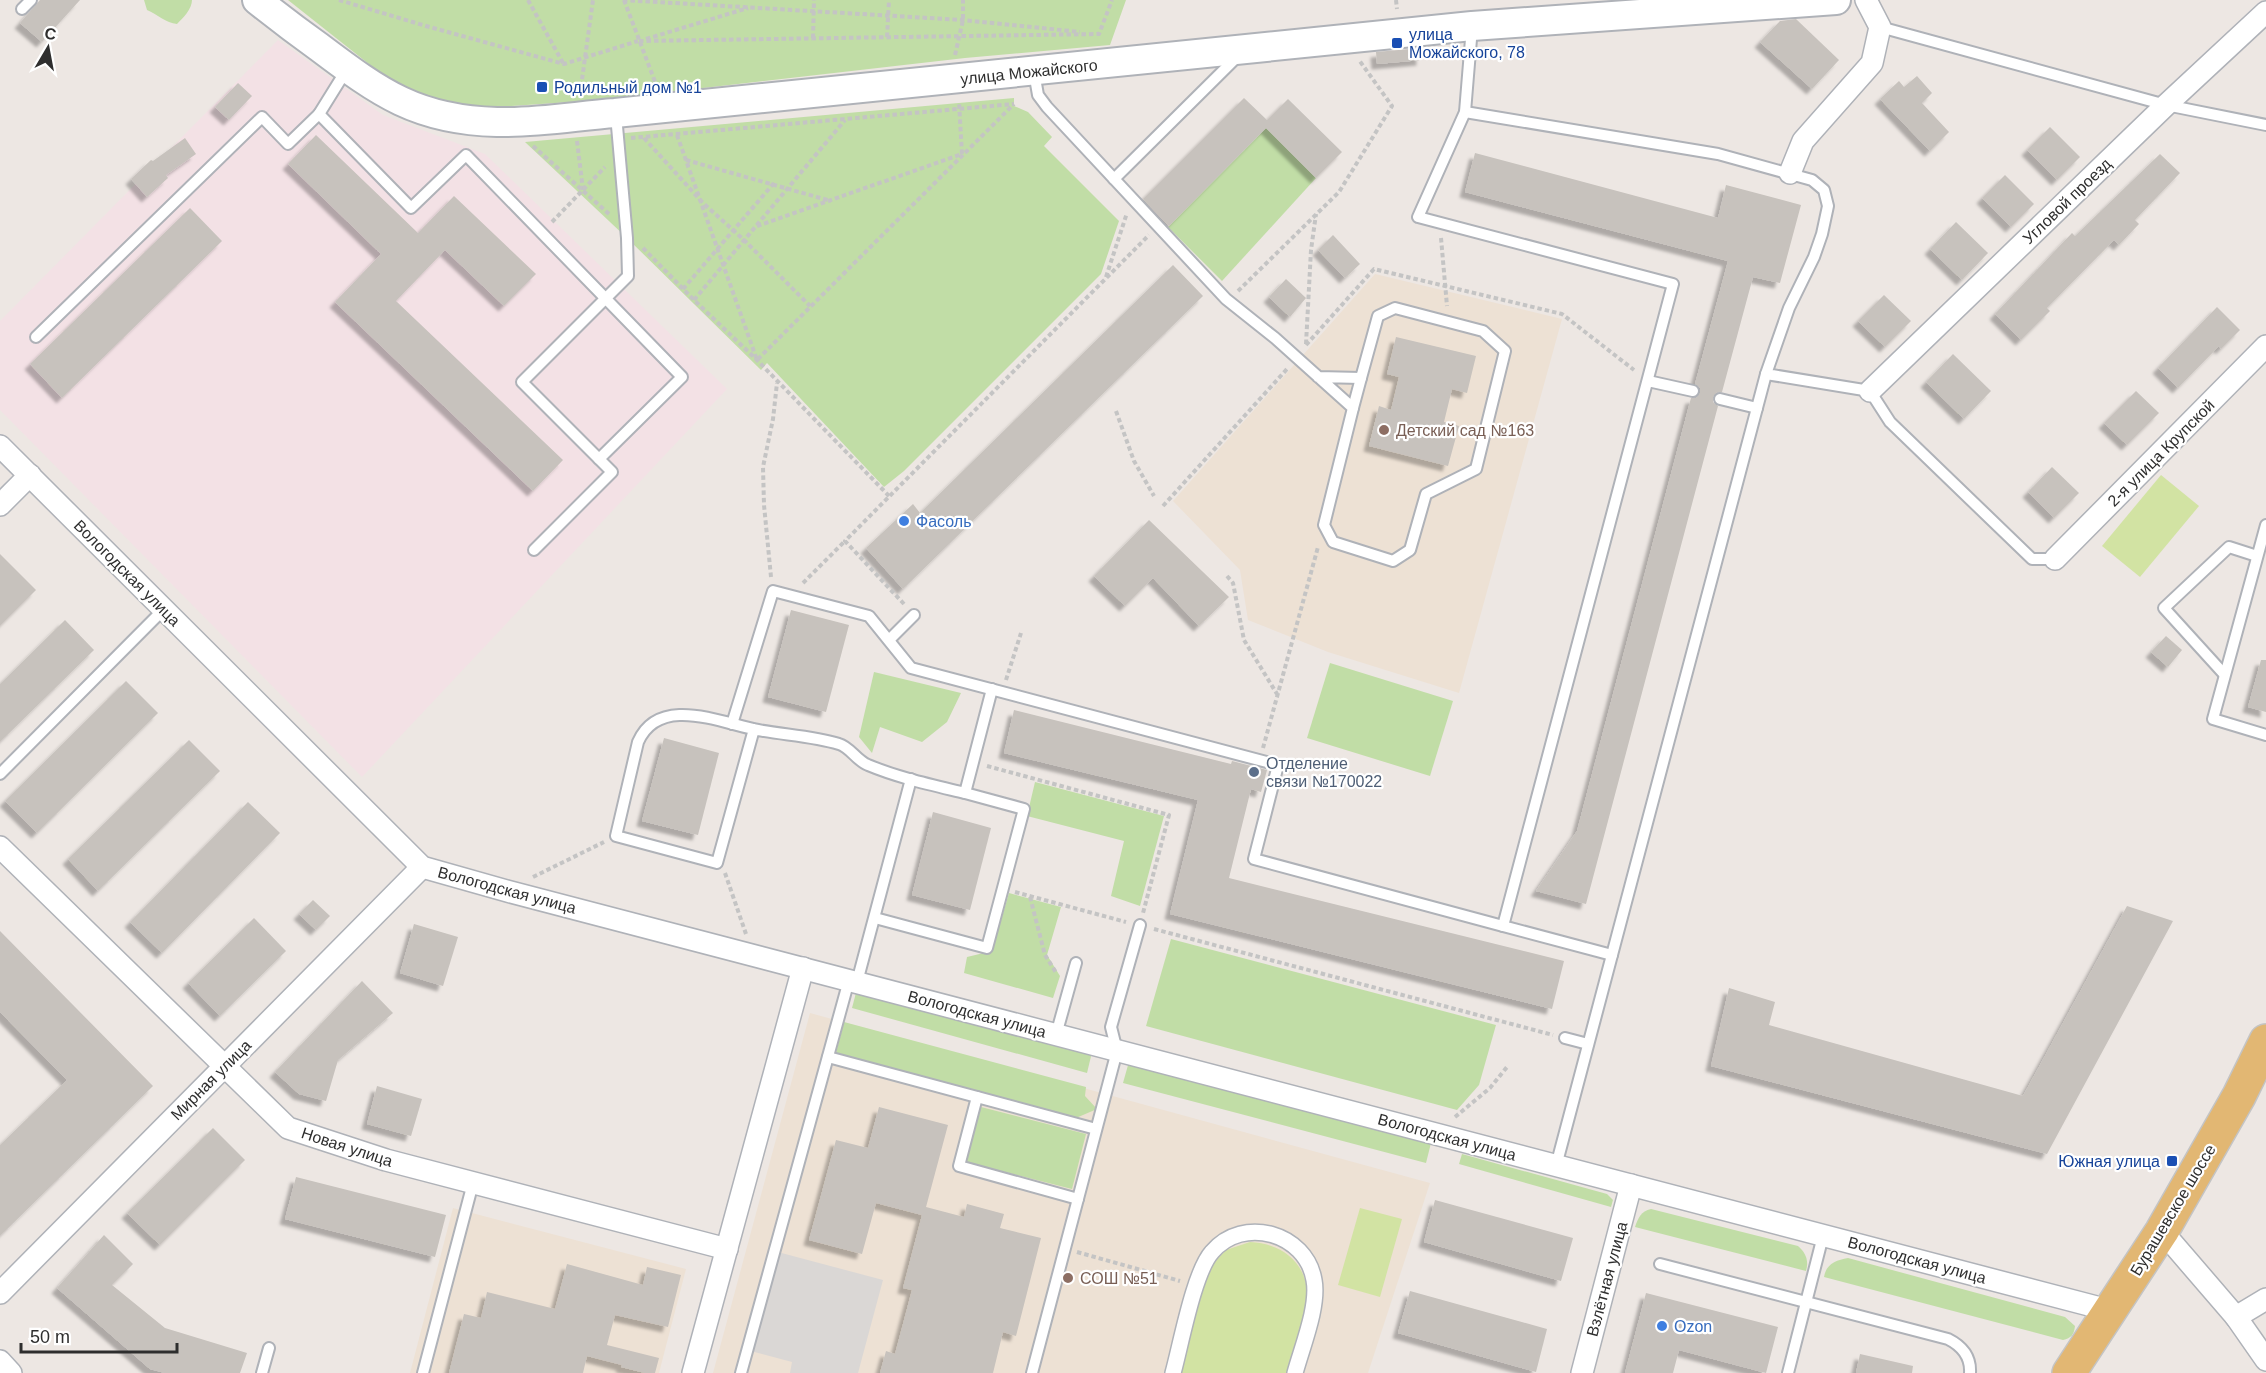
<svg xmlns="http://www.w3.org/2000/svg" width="2266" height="1373" font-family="Helvetica,sans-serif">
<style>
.education{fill:#ede1d4}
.medical{fill:#f3e1e5}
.green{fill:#c1dda6}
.pitch{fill:#d2e3a3}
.plaza{fill:#dad7d5}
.building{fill:#c7c2bd;filter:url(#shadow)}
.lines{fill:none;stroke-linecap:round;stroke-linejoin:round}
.service-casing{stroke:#afb2b8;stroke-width:14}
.pedestrian-casing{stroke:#afb2b8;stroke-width:18}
.minor-casing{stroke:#afb2b8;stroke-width:24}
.secondary-casing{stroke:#afb2b8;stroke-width:32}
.primary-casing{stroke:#c4c4c4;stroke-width:36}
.path{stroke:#c4c4c4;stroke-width:4;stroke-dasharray:4.5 3;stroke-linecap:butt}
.service{stroke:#fff;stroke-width:10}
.pedestrian{stroke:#fff;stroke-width:15}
.minor{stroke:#fff;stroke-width:21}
.secondary{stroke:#fff;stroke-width:28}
.primary{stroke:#e2b773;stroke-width:33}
.transit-dot{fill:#1a4fb4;stroke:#fff;stroke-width:2}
.education-dot{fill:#8d6e63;stroke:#fff;stroke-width:2}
.shop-dot{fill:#3f7fe0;stroke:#fff;stroke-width:2}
.service-dot{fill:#5c6f8a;stroke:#fff;stroke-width:2}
.labels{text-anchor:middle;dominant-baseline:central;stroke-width:4.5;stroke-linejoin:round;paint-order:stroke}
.transit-label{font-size:16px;fill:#164399;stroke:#fff;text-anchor:start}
.street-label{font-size:16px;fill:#2e2e2e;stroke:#fff}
.education-label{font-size:16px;fill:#785e54;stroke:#fff;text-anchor:start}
.shop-label{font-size:16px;fill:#366cbe;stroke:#fff;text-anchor:start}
.service-label{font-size:16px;fill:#4e5e75;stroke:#fff;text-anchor:start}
</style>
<defs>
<filter id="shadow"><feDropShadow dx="-5.5" dy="5.5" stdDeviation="1.5" flood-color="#0004"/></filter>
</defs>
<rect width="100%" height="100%" fill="#ede7e3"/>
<g class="education">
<path d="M1375,274l187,45 -103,374 -131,-41 -80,-32 -8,-50 -67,-69z"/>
<path d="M810,1013l620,170 -62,190h-655z"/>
<path d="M453,1208l233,61 -27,104h-249z"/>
</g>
<path class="medical" d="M278,40l105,75 102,39 242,235 -365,388 -362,-367v-89z"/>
<g class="green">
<path d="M144,0h48c0,9 -9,18 -15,24 -11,-1 -20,-10 -30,-14z"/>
<path d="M288,0h838l-16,45 -145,13 -366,42 -101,7h-23l-59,-12 -32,-19z"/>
<path d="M1014,98v8l14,6 24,25 -8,9 75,75 -18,53 -197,197 -20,16 -117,-124 -6,7 -134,-132 -102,-96z"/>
<path d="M1266,128l50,50 -94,103 -54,-54z"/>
<path d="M1330,663l123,38 -23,75 -123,-38z"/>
<path d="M874,672l87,21 -14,29 -25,20 -42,-15 -8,26 -13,-16z"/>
<path d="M1035,782l129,34 -24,90 -29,-10 13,-55 -97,-25z"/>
<path d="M1009,893l52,14 -14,48 13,21 -7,22 -89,-25 3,-16 25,-6z"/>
<path d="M1171,939l325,86 -17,60 -22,25 -311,-84z"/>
<path d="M858,985l235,63 -6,25 -235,-65z"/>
<path d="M844,1022l242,65 -1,9 12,13 -21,9 -240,-65z"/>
<path d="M1130,1058l302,81 -6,24 -303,-80z"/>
<path d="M981,1107l105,27 -14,55 -106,-27z"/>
<path d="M1462,1154l145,40 6,6 -2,7 -152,-43z"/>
<path d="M1651,1209l147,37c8,7 11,15 8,25l-171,-44c3,-9 6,-16 16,-18z"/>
<path d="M1848,1258l217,59 10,9c-1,9 -4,12 -12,14l-239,-63c2,-13 12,-17 24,-19z"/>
</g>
<g class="pitch">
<path d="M2161,475l38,31 -59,71 -38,-31z"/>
<path d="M1360,1208l42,11 -22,78 -42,-12z"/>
<path d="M1250,1242c31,1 58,21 57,54 -2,25 -13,53 -19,77h-109l30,-105 17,-18z"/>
</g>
<path class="plaza" d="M774,1251l109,29 -25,93h-68l2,-11 -45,-12z"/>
<g class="building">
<path d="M40,0h40l-38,42 -22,-19z"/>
<path d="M1796,19l43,41 -27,29 -52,-47 20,-21z"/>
<path d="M1421,48l1,12 -45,4 -1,-12z"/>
<path d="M1917,76l15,17 -10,10 27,29 -19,19 -50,-52 19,-18 5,6z"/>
<path d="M238,83l14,13 -23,24 -14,-13z"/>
<path d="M1244,98l23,22 21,-21 54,53 -26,26 -50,-50 -97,98 -26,-27z"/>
<path d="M2050,127l30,30 -23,23 -30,-30z"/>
<path d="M316,135l102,98 36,-37 82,78 -32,32 -59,-56 -49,51 167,159 -30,31 -198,-189 46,-48 -93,-90z"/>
<path d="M185,138l11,16 -30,21 2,3 -21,19 -16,-18 20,-19 2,1z"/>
<path d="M1475,153l243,65 8,-33 75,20 -21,78 -27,-6 -31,115h-5l-4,5v5l5,4 -132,498 -50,-13 41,-60 114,-433h5l4,-5v-5l-5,-4 33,-123 -263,-69z"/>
<path d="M2160,154l20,19 -45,47 4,4 -20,21 -5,-5 -67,68 3,3 -29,29 -26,-26 77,-81 3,3z"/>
<path d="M2005,175l29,29 -23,23 -29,-29z"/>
<path d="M190,208l32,33 -160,157 -32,-34z"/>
<path d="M1956,222l32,31 -26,27 -32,-31z"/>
<path d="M1333,235l27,29 -15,14 -27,-28z"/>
<path d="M1173,265l30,31 -300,293 -37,-41 47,-44 7,9z"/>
<path d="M1286,279l20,19 -16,19 -21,-20z"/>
<path d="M1884,295l27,26 -26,26 -27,-26z"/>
<path d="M2217,307l23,23 -19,19 -2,-3 -41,42 -20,-20z"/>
<path d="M1396,337l80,19 -9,37 -15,-4 -8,33 15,4 -11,40 -79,-20 10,-40 12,4 8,-33 -12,-3z"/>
<path d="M1953,354l38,37 -27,28 -38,-37z"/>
<path d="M2136,391l23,22 -32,32 -23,-22z"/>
<path d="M2052,467l27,26 -25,25 -26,-26z"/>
<path d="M1149,520l80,77 -30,29 -46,-48 -28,28 -31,-30z"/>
<path d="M0,554l36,36 -36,36z"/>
<path d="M791,610l58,15 -23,87 -58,-15z"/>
<path d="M65,620l29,30 -94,92v-58z"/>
<path d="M2166,636l16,14 -14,17 -17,-15z"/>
<path d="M2261,660h5v52l-18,-5z"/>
<path d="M126,681l32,32 -121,120 -32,-32z"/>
<path d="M1014,710l217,54 1,-3 35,9 -6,22 -10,-3 -22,89 335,83 -12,48 -382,-95 28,-114 -194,-47z"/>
<path d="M664,738l55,15 -21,82 -56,-14z"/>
<path d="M189,740l31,31 -122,120 -30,-32z"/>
<path d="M248,802l32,31 -118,120 -32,-31z"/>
<path d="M933,812l58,16 -21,82 -58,-15z"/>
<path d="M313,900l17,16 -14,14 -17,-16z"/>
<path d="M2127,906l46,15 -126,233 -336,-88 18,-78 46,14 -6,23 254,71z"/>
<path d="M254,918l32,33 -66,65 -32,-33z"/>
<path d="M414,924l44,13 -15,49 -43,-13z"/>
<path d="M0,931l153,155 -153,150v-91l67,-65 -67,-68z"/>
<path d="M362,981l31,32 -55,47 -12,41 -27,-7 -24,-22z"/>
<path d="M377,1086l45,13 -11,37 -44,-12z"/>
<path d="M879,1107l69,18 -22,82 38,10 3,-13 37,10 -4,14 41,10 -25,98 -13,-4 -10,41h-113l6,-22 9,3 17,-64 -9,-2 19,-73 -46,-12 -14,51 -53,-14 27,-100 32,8z"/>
<path d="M213,1128l32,32 -85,85 -33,-32z"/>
<path d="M296,1177l150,38 -11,42 -150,-38z"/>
<path d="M1435,1200l138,38 -12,43 -137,-39z"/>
<path d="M104,1235l29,29 -21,21 53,43 82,25 -7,20h-75l-15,-4 -93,-81z"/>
<path d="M567,1264l76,21 4,-18 34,8 -13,52 -53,-12 -8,30 52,13 -4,15h-10l-24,-6 1,-2 -35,-9 -4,17h-134l15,-59 17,4 6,-26 68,17z"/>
<path d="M1410,1291l137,38 -11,43 -138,-39z"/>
<path d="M1646,1293l132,34 -12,46 -87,-23 -6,23h-48z"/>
<path d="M1860,1354l53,12 -1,7h-56z"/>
</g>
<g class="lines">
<g class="service-casing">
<g id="service">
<path d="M22,9l9,-9"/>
<path d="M1472,27l-7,85 -47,105 255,67 -170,642 109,29 -56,211"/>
<path d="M1880,27l286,78 100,20"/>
<path d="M1034,72l4,23 9,12 179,192 49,39 78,70 -29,117 9,17 60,19 17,-11 16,-56 50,-25 29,-118 -22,-20 -88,-23 -17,8 -17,62 -43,-1"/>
<path d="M1465,112l253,42 94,26 12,10 4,16 -6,28 -8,23 -25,51 -23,66 104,17 20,31 142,137h23"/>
<path d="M319,114l28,-45"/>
<path d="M1114,179l125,-124"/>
<path d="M36,337l226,-220 26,27 31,-30 92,94 55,-53 216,222 -83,82"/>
<path d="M1648,381l45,10"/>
<path d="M1720,399l37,9"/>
<path d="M1353,408l8,-30"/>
<path d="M2266,525l-53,194 53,16"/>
<path d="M534,550l78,-78 -90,-90 106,-106 -1,-38 -11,-123"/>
<path d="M889,640l25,-25"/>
<path d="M2224,674l-60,-66 65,-61 28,9"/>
<path d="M732,724l41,-133 96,25 42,52 367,97 -24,94 249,67"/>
<path d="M754,729l-37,134 -101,-27 22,-94c21,-48 83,-19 120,-12 26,5 55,6 81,14 11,3 18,17 29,21 31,13 64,20 97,28l27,-104"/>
<path d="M0,774l164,-165"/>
<path d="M875,918l112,30 37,-139 -59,-16"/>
<path d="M1612,955l154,-581"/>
<path d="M857,982l54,-203"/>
<path d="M1056,1035l20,-72"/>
<path d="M1565,1038l23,6"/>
<path d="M828,1057l268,72"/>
<path d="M977,1097l-18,69 119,33"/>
<path d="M1660,1264l288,75c14,7 23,18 22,34"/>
<path d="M262,1373l7,-25"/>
<path d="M423,1373l50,-190"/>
<path d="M741,1373l108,-393"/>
<path d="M1032,1373l85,-322 -6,-24 29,-102"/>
<path d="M1788,1373l35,-137"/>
</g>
</g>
<g class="pedestrian-casing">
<path id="pedestrian" d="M1173,1373c8,-29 21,-101 39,-121 31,-37 94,-19 102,28 5,26 -12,67 -19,93"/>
</g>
<g class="minor-casing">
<g id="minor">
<path d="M1790,173l13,-32 69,-78 8,-36 -14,-27"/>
<path d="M1870,391l296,-286 100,-93"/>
<path d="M0,446l422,421 85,24 1601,419"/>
<path d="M0,505l30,-30"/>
<path d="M2055,559l211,-213"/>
<path d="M0,847l288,281 98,32 341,89"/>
<path d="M2162,1231l74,86 30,43"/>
<path d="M0,1293l422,-426"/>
<path d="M2236,1317l30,-18"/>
<path d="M0,1361l11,12"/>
<path d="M693,1373l110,-405"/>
<path d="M1582,1373l49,-188"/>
</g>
</g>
<g class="secondary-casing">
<path id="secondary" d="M257,0c20,16 41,32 62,47 61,46 98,73 178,75 39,1 79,-6 118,-9l857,-87 364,-26"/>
</g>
<g class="primary-casing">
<path id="primary" d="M2069,1373l93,-142 77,-135 27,-55"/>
</g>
<g class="path">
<path d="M339,0l87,26 138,38 74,-23"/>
<path d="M528,0l35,63"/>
<path d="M623,0l340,20 117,12"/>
<path d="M624,0l33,87"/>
<path d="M1396,0l1,9"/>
<path d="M887,37l2,-37"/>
<path d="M813,38l1,-38"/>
<path d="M646,39l102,-31"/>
<path d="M639,41l460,-7 13,-34"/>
<path d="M955,55l8,-35v-20"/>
<path d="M580,94l13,-94"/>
<path d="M677,135l80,225 257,-256"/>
<path d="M631,138l383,-34"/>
<path d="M644,138l59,65 41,37 66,66"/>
<path d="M577,141l6,49"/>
<path d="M533,146l77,69"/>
<path d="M686,160l145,41"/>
<path d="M552,222l53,-55"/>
<path d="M757,226l205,-72 -3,-52"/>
<path d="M1441,238l6,68"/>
<path d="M643,248l51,52 63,60 132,136"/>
<path d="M1106,277l21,-64"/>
<path d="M683,289l91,-106"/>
<path d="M1238,291l101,-99 53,-86 -33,-46"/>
<path d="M694,300l151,-180"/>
<path d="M1306,344l5,-94 5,-36"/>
<path d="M1306,345l68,-76 188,45 72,56"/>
<path d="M1116,411l18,50 20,35"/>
<path d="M1163,506l124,-137"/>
<path d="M1227,576l6,7 11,57 33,54"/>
<path d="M771,577l-7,-72 -1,-38 10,-48 4,-36"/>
<path d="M803,583l42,-42"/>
<path d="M904,604l-59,-63 304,-306"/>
<path d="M1006,680l15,-47"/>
<path d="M1263,748l55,-201"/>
<path d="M987,766l182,49 -26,98"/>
<path d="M725,873l21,61"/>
<path d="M533,877l71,-35"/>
<path d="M1015,892l111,30"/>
<path d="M1030,897l15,58 12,19"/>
<path d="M1154,929l399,106"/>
<path d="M1455,1117l35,-29 17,-21"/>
<path d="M1077,1252l103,29"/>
</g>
<use href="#service" class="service"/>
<use href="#pedestrian" class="pedestrian"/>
<use href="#minor" class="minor"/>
<use href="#secondary" class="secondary"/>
<use href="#primary" class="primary"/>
</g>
<g class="transit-dot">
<rect x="1391" y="37" width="12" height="12" rx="3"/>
<rect x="536" y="81" width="12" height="12" rx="3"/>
<rect x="2166" y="1155" width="12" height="12" rx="3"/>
</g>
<g class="education-dot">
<circle cx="1384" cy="430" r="6"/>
<circle cx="1068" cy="1278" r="6"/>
</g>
<g class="shop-dot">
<circle cx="904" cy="521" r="6"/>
<circle cx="1662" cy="1326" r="6"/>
</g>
<circle class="service-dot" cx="1254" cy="772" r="6"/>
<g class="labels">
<g class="transit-label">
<text x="1409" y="34">улица<tspan x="1409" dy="18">Можайского, 78</tspan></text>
<text x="554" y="87">Родильный дом №1</text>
<text x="2160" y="1161" text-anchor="end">Южная улица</text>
</g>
<g class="street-label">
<text transform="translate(1029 72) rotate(-6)">улица Можайского</text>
<text transform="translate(2067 201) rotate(-44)">Угловой проезд</text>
<text transform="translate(2161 453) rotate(-45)">2-я улица Крупской</text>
<text transform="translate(127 573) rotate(45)">Вологодская улица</text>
<text transform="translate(507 890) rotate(15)">Вологодская улица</text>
<text transform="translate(977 1014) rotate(15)">Вологодская улица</text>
<text transform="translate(211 1080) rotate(-45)">Мирная улица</text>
<text transform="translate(1447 1137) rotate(15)">Вологодская улица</text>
<text transform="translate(347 1147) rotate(18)">Новая улица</text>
<text transform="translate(2173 1210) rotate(-59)">Бурашевское шоссе</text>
<text transform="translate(1917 1260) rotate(15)">Вологодская улица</text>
<text transform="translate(1607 1279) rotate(-75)">Взлётная улица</text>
</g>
<g class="education-label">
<text x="1396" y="430">Детский сад №163</text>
<text x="1080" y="1278">СОШ №51</text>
</g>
<g class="shop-label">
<text x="916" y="521">Фасоль</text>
<text x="1674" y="1326">Ozon</text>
</g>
<g class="service-label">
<text x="1266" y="763">Отделение<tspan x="1266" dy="18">связи №170022</tspan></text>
</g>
</g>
<g transform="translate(48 48) rotate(10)" stroke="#ffffff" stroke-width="4.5" paint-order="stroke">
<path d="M0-4.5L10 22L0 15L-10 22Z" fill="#2e2e2e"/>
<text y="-9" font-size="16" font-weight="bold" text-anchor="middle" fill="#2e2e2e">С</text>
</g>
<path d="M21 1343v9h156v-9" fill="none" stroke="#2e2e2e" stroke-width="3"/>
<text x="30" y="1343" font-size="18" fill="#2e2e2e" stroke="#ffffff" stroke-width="4.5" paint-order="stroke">50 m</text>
</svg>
